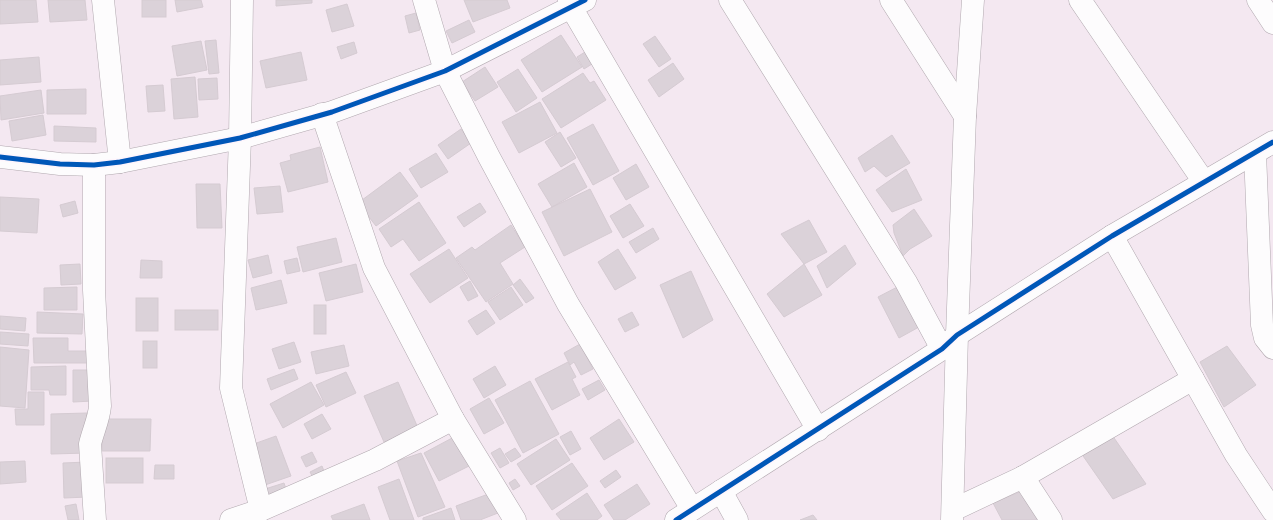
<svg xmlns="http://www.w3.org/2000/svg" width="1273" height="520" font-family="Montserrat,sans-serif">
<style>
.building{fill:#dbd2d9;stroke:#d5cbd2}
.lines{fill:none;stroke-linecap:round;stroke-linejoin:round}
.minor-casing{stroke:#b1a8af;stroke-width:23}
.major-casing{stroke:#b1a8af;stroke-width:23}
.minor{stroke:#fdfcfd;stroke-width:22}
.major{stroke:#fdfcfd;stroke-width:22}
.cycleway-casing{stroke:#fef5fc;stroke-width:8}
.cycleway{stroke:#0057b8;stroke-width:5}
</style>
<rect width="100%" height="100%" fill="#f4e8f1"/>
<g class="building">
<path d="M0,0h36l2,22 -38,2z"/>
<path d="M48,0h37l2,20 -37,2z"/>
<rect x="142" y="0" width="24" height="17"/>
<path d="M175,0h26l2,7 -26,5z"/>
<path d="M276,0h36v3l-36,3z"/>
<path d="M464,0h43l3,8 -37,14z"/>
<path d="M347,4l7,22 -22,6 -6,-22z"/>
<path d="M416,13l4,17 -11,3 -4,-17z"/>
<path d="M469,20l6,12 -23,11 -6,-12z"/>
<path d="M561,35l21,32 -40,25 -21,-32z"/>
<path d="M655,36l16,23 -12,8 -16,-23z"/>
<path d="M216,40l3,33 -10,1 -4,-33z"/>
<path d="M201,41l6,29 -30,6 -5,-30z"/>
<path d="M354,42l3,11 -16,6 -4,-12z"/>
<path d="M301,52l6,28 -41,8 -6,-27z"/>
<path d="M585,52l7,12 -8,5 -7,-12z"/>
<path d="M39,57l2,25 -41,3v-25z"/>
<path d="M673,63l11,16 -25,18 -11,-17z"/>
<path d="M485,67l13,20 -23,14 -13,-19z"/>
<path d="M518,69l19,29 -21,14 -19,-30z"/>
<path d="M583,73l7,10 4,-2 12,19 -45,28 -19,-29z"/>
<path d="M195,77l3,40 -24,2 -3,-40z"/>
<path d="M217,78l1,21 -19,1 -1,-21z"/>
<path d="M163,85l2,26 -17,1 -2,-26z"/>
<path d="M86,89v25h-39v-24z"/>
<path d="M41,90l3,23 -43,7 -1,-24z"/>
<path d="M540,102l17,31 -38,20 -17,-31z"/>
<path d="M43,115l3,20 -34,6 -3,-20z"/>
<path d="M593,124l26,47 -26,14 -26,-47z"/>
<path d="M54,126l42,2v14l-42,-1z"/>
<path d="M461,129l10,14 -23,16 -10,-14z"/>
<path d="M560,132l16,26 -15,9 -16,-25z"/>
<path d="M892,135l18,28 -24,14 -12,-11 -9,6 -7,-14z"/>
<path d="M320,147l8,35 -40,10 -8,-29 11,-3 -1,-5z"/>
<path d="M436,153l12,19 -27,16 -12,-19z"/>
<path d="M574,163l13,24 -35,20 -14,-23z"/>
<path d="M636,164l13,23 -23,13 -13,-22z"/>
<path d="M906,169l16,31 -30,12 -16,-22z"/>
<path d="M400,172l18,24 -42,30 -18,-23z"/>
<path d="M196,184h24l2,44h-25z"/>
<path d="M280,186l3,26 -26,2 -3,-26z"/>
<path d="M590,189l22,43 -48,24 -22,-44z"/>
<path d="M0,197l39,2 -2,34 -37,-2z"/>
<path d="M75,201l3,12 -15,4 -3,-12z"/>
<path d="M419,202l27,41 -27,18 -16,-22 -12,8 -12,-18z"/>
<path d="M480,203l6,9 -22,15 -7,-10z"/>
<path d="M630,204l14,22 -21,12 -13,-22z"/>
<path d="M914,209l18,27 -22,13 -7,7 -9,-23 -1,-8z"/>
<path d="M809,220l18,32 -23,12 -23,-30z"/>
<path d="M511,225l14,22 -25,16 13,21 -27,18 -30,-44 16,-11 3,3z"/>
<path d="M653,228l6,11 -23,14 -7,-11z"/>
<path d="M336,238l6,24 -39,10 -6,-25z"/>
<path d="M845,245l11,19 -29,24 -10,-22z"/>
<path d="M449,249l19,29 -38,25 -20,-29z"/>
<path d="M618,249l18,29 -21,12 -17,-28z"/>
<path d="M268,255l4,18 -19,5 -5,-18z"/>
<path d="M297,258l3,13 -13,3 -3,-13z"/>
<path d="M141,260l21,1v17h-22z"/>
<path d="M80,264l1,20 -20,1 -1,-20z"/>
<path d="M356,264l7,28 -37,9 -7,-28z"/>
<path d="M804,264l18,31 -38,22 -17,-23z"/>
<path d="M691,271l22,49 -30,18 -23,-53z"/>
<path d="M520,279l14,19 -8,5 -13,-18z"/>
<path d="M281,280l6,23 -31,7 -5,-22z"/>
<path d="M470,281l8,15 -10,5 -8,-14z"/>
<path d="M905,283l14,44 -20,11 -21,-41z"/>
<path d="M77,287v23h-33v-22z"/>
<path d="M511,287l12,18 -23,15 -12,-18z"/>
<rect x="136" y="298" width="22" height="33"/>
<rect x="314" y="305" width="12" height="29"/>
<rect x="175" y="310" width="43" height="20"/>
<path d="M486,310l9,13 -18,12 -9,-14z"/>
<path d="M37,312l46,2 -1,20 -45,-1z"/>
<path d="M632,312l7,13 -14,7 -7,-13z"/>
<path d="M0,316l26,2 -1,13 -25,-2z"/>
<path d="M0,332l29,2 -1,12 -28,-2z"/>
<path d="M33,338h35v13h21v12h-55z"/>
<rect x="143" y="341" width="14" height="27"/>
<path d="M294,342l7,20 -22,7 -7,-20z"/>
<path d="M580,344l13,25 -12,6 -7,-13 -4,3 -6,-12z"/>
<path d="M344,345l5,21 -33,8 -5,-22z"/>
<path d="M1227,346l29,39 -32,22 -24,-45z"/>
<path d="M0,347l29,3 -4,58 -25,-2z"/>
<path d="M568,362l8,15 -4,2 8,16 -28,15 -17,-31z"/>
<path d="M66,366v29h-16l-1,-5h-18v-23z"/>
<path d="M495,366l11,19 -22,13 -11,-19z"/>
<path d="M294,369l4,10 -27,11 -4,-11z"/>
<path d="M73,370h19l1,31 -20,1z"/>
<path d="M346,372l10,21 -30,14 -10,-22z"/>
<path d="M599,380l6,10 -17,10 -6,-11z"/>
<path d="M530,381l29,53 -36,19 -28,-53z"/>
<path d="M311,382l13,23 -41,23 -13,-24z"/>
<path d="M398,382l20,46 -34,14 -20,-46z"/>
<path d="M28,392h16v33h-28l-1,-16h13z"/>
<path d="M489,398l15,25 -20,11 -14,-25z"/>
<path d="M87,413l1,40 -37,1v-40z"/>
<path d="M322,414l9,15 -19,10 -8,-15z"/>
<path d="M102,419h49l-1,32h-48z"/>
<path d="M619,419l15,23 -30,18 -14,-22z"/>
<path d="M571,431l10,18 -11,6 -10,-18z"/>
<path d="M1112,435l34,49 -33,15 -32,-46z"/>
<path d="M276,436l15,40 -26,9 -14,-40z"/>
<path d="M454,437l15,29 -30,15 -15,-28z"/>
<path d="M556,439l14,21 -39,25 -14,-21z"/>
<path d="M500,448l9,15 -9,5 -9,-15z"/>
<path d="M515,448l6,8 -10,6 -6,-8z"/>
<path d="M312,452l5,10 -11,5 -5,-10z"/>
<path d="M421,453l24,54 -27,10 -21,-56z"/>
<rect x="106" y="458" width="37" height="25"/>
<path d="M25,461l1,21 -26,2v-22z"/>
<path d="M87,462l1,35 -24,1 -1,-35z"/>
<path d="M572,463l16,23 -36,24 -16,-24z"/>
<path d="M155,465h19v14h-20z"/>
<path d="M322,466l4,10 -11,5 -5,-9z"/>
<path d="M616,470l5,7 -16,11 -5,-7z"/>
<path d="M399,479l15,41h-24l-12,-33z"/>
<path d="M515,479l5,7 -7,4 -4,-7z"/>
<path d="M284,483l3,9 -19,7 -3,-10z"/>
<path d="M637,484l13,20 -25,16h-11l-10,-15z"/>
<path d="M1027,489l17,28 -8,3h-34l-9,-17z"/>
<path d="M491,493l7,20 -18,7h-19l-5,-14z"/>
<path d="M587,493l15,23 -5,4h-36l-5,-6z"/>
<path d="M76,504l3,16h-11l-3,-14z"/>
<path d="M364,504l6,16h-37l-2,-4z"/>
<path d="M451,508l4,12h-32v-2z"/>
<path d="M813,515l4,5h-17z"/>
</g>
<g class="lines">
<g class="minor-casing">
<g id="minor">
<path d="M103,0l17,162"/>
<path d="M242,0l-2,138 -9,250 30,122"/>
<path d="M424,0l21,71 44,86 79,147 124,205"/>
<path d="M569,0l2,7 247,423"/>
<path d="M730,0l176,282 36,67"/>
<path d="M891,0l74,116"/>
<path d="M1080,0l124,182"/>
<path d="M1258,0l15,23"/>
<path d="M322,114l52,154 79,151 62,101"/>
<path d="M1255,153l7,172 3,13 8,10"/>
<path d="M0,157l60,7 34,1 26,-3 120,-24 92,-26 113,-41 140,-71"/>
<path d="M94,165v125l6,116c-1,13 -7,25 -10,38l5,76"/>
<path d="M1112,236l124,219 37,56"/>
<path d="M1023,477l28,43"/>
<path d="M721,491l16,29"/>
<path d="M953,510l70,-33 170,-98"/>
<path d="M231,520l30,-10 114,-50 78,-41"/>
<path d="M676,520l266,-171 15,-14 155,-99 161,-94"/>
</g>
</g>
<g class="major-casing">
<path id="major" d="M952,520l5,-185 8,-219 8,-116"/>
</g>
<use href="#minor" class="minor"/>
<use href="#major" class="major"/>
<g class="cycleway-casing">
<g id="cycleway">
<path d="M0,157l60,7 34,1 26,-3 120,-24 92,-26 113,-41 140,-71"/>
<path d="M676,520l266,-171 15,-14 155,-99 161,-94"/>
</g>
</g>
<use href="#cycleway" class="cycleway"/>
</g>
</svg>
